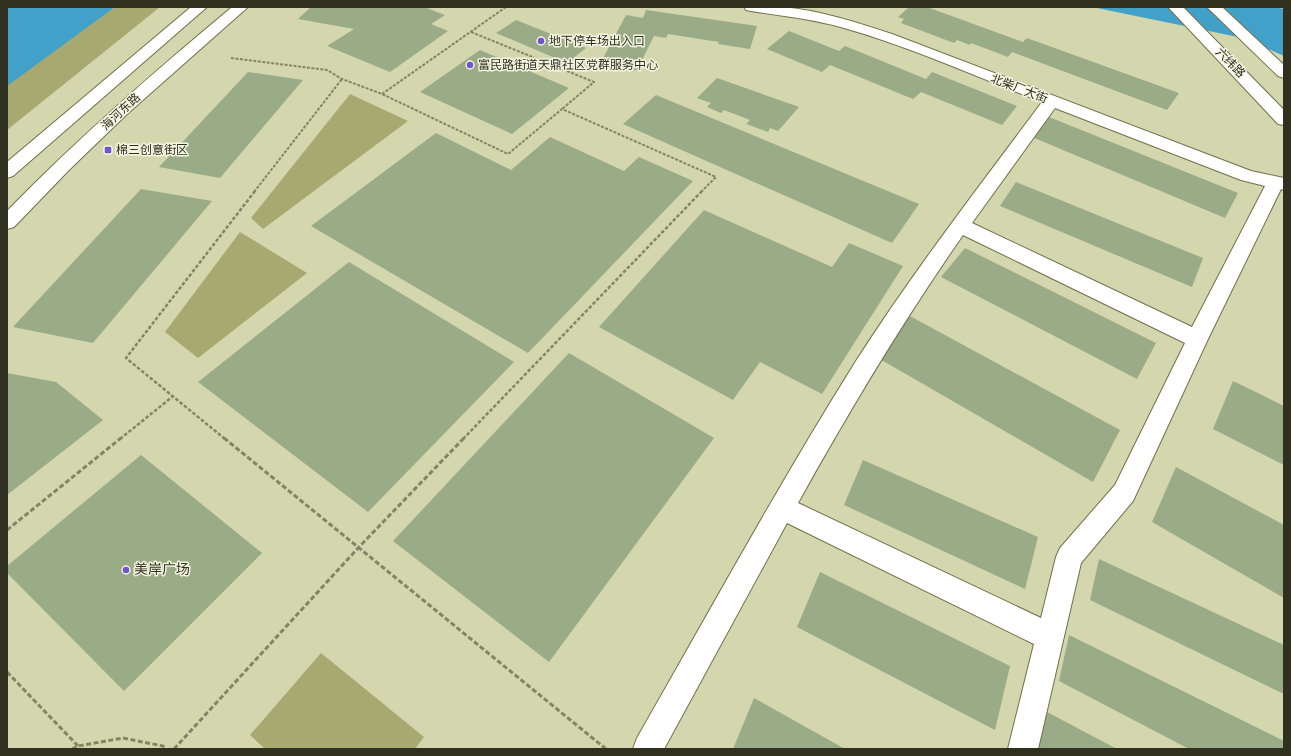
<svg xmlns="http://www.w3.org/2000/svg" width="1291" height="756" font-family="'Source Sans 3','Noto Sans SC',sans-serif">
<style>
.green{fill:#a8a971}
.water{fill:#42a1c9}
.building{fill:#99ab87}
.lines{fill:none;stroke-linecap:round;stroke-linejoin:round}
.street-casing{stroke:#70704b;stroke-width:2}
.secondary-casing{stroke:#70704b;stroke-width:2}
.path-far2{stroke:#838468;stroke-width:2;stroke-dasharray:3 1.5;stroke-linecap:butt}
.path-far1{stroke:#838468;stroke-width:2.5;stroke-dasharray:3.5 2;stroke-linecap:butt}
.path{stroke:#838468;stroke-width:3;stroke-dasharray:5 2.5;stroke-linecap:butt}
.street{fill:#fff;fill-rule:evenodd}
.secondary{fill:#fff;fill-rule:evenodd}
.poi-dot{fill:#7055cf;stroke:#f4f5e0;stroke-width:1.5}
.labels{text-anchor:middle;dominant-baseline:central;stroke-width:3;stroke-linejoin:round;paint-order:stroke}
.far-poi-label{font-size:12px;fill:#2f3020;stroke:#f4f5e0;text-anchor:start}
.far-street-label{font-size:12px;fill:#2f3020;stroke:#f4f5e0}
.poi-label{font-size:14px;fill:#2f3020;stroke:#f4f5e0;text-anchor:start}
</style>
<rect width="100%" height="100%" fill="#d4d6ad"/>
<g class="green">
<path d="M7,7h153l-153,123z"/>
<path d="M350,94l58,27 -145,108 -12,-11z"/>
<path d="M240,232l67,41 -109,85 -33,-26z"/>
<path d="M321,653l103,84 -9,12h-150l-15,-14z"/>
</g>
<g class="water">
<path d="M7,7h108l-108,79z"/>
<path d="M1092,7h182l10,2v47l-41,-18z"/>
</g>
<g class="building">
<path d="M311,7h113l21,8 -14,9 17,7 -58,41 -63,-26 27,-17 -56,-10z"/>
<path d="M909,7h18l96,35 4,-4 152,55 -12,17 -155,-58 -4,5 -37,-14 -1,2 -13,-5 -3,3 -53,-20 3,-4 -6,-2z"/>
<path d="M646,10l111,16 -7,23 -32,-5 1,-2 -51,-8 -2,4 -12,-2 -17,34 -37,-6 26,-49 17,3z"/>
<path d="M516,20l70,28 -19,15 -71,-30z"/>
<path d="M789,31l50,20 6,-5 81,33 6,-7 85,34 -15,19 -81,-33 -8,7 -83,-34 -8,7 -55,-23z"/>
<path d="M480,50l89,38 -57,46 -92,-42z"/>
<path d="M248,72l55,8 -83,98 -61,-11z"/>
<path d="M717,78l82,29 -21,24 -8,-3 -2,4 -22,-8 4,-4 -26,-10 -3,3 -14,-6 4,-4 -14,-5z"/>
<path d="M656,95l263,109 -27,39 -269,-119z"/>
<path d="M1049,117l189,76 -13,25 -193,-81z"/>
<path d="M436,133l75,37 39,-33 74,34 15,-14 54,24 -165,172 -217,-127z"/>
<path d="M1016,182l187,76 -11,29 -192,-81z"/>
<path d="M141,189l71,12 -119,142 -80,-16z"/>
<path d="M704,210l128,57 17,-24 54,23 -81,128 -62,-32 -27,38 -134,-73z"/>
<path d="M965,248l191,95 -19,36 -196,-102z"/>
<path d="M349,262l165,100 -146,150 -170,-130z"/>
<path d="M910,316l210,114 -27,52 -215,-124z"/>
<path d="M569,353l145,85 -165,224 -156,-121z"/>
<path d="M7,373l49,9 47,38 -96,75z"/>
<path d="M1233,381l51,25v59l-71,-36z"/>
<path d="M141,455l121,98 -138,138 -117,-118v-7z"/>
<path d="M863,460l175,77 -13,52 -181,-84z"/>
<path d="M1176,467l108,58v73l-132,-76z"/>
<path d="M1099,559l185,86v49l-194,-94z"/>
<path d="M820,572l190,94 -15,64 -198,-103z"/>
<path d="M1069,635l215,106v8h-95l-130,-68z"/>
<path d="M754,698l91,51h-112z"/>
<path d="M1047,712l70,37h-79z"/>
</g>
<g class="lines">
<g class="street-casing">
<path id="street" d="M744,7c12,0 25,-1 37,0 38,3 75,15 111,27l359,137 33,7v12l-3,-1 -73,150 -75,162 -52,62 -43,186h-30l26,-105 -247,-121 -123,226h-31l4,-11c72,-126 142,-254 219,-377 57,-89 122,-173 186,-259 -65,-25 -131,-55 -198,-74 -30,-9 -62,-12 -93,-17l-5,-1zM1055,108l186,72 24,6 -73,141 -220,-104zM963,235l222,108 -70,142 -55,63 -4,9 -15,61 -243,-115c51,-92 105,-182 165,-268z"/>
</g>
<g class="secondary-casing">
<g id="secondary">
<path d="M191,7h16l-194,169 -6,2v-16z"/>
<path d="M232,7h16l-122,108 -57,55 -55,57 -7,2v-18c71,-73 147,-139 225,-204z"/>
<path d="M1168,7h15l101,103v15l-6,-1z"/>
<path d="M1207,7h15l62,58v13l-6,-2z"/>
</g>
</g>
<g class="path-far2">
<path d="M471,32l123,50 -32,27"/>
<path d="M231,58l96,12 15,9 40,15 126,60 54,-45 154,68 -15,15"/>
<path d="M382,94l124,-87"/>
<path d="M254,192l88,-113"/>
</g>
<g class="path-far1">
<path d="M120,439l52,-42"/>
<path d="M225,439l-99,-81 129,-167"/>
<path d="M463,439l239,-248"/>
</g>
<g class="path">
<path d="M224,438l382,311"/>
<path d="M7,530l114,-92"/>
<path d="M7,672l71,74"/>
<path d="M72,749l6,-3 45,-8 40,8 3,3"/>
<path d="M174,749l185,-202 105,-109"/>
</g>
<use href="#street" class="street"/>
<use href="#secondary" class="secondary"/>
</g>
<g class="poi-dot">
<circle cx="541" cy="41" r="4"/>
<circle cx="470" cy="65" r="4"/>
<rect x="104" y="146" width="8" height="8" rx="2"/>
<circle cx="126" cy="570" r="4"/>
</g>
<g class="labels">
<g class="far-poi-label">
<text x="549" y="41">地下停车场出入口</text>
<text x="478" y="65">富民路街道天鼎社区党群服务中心</text>
<text x="116" y="150">棉三创意街区</text>
</g>
<g class="far-street-label">
<text transform="translate(1230 63) rotate(46)">六纬路</text>
<text transform="translate(1019 89) rotate(21)">北柴厂大街</text>
<text transform="translate(121 112) rotate(-43)">海河东路</text>
</g>
<g class="poi-label">
<text x="134" y="570">美岸广场</text>
</g>
</g>
<rect width="1291" height="756" fill="none" stroke="#2f3020" stroke-width="16"/>
</svg>
